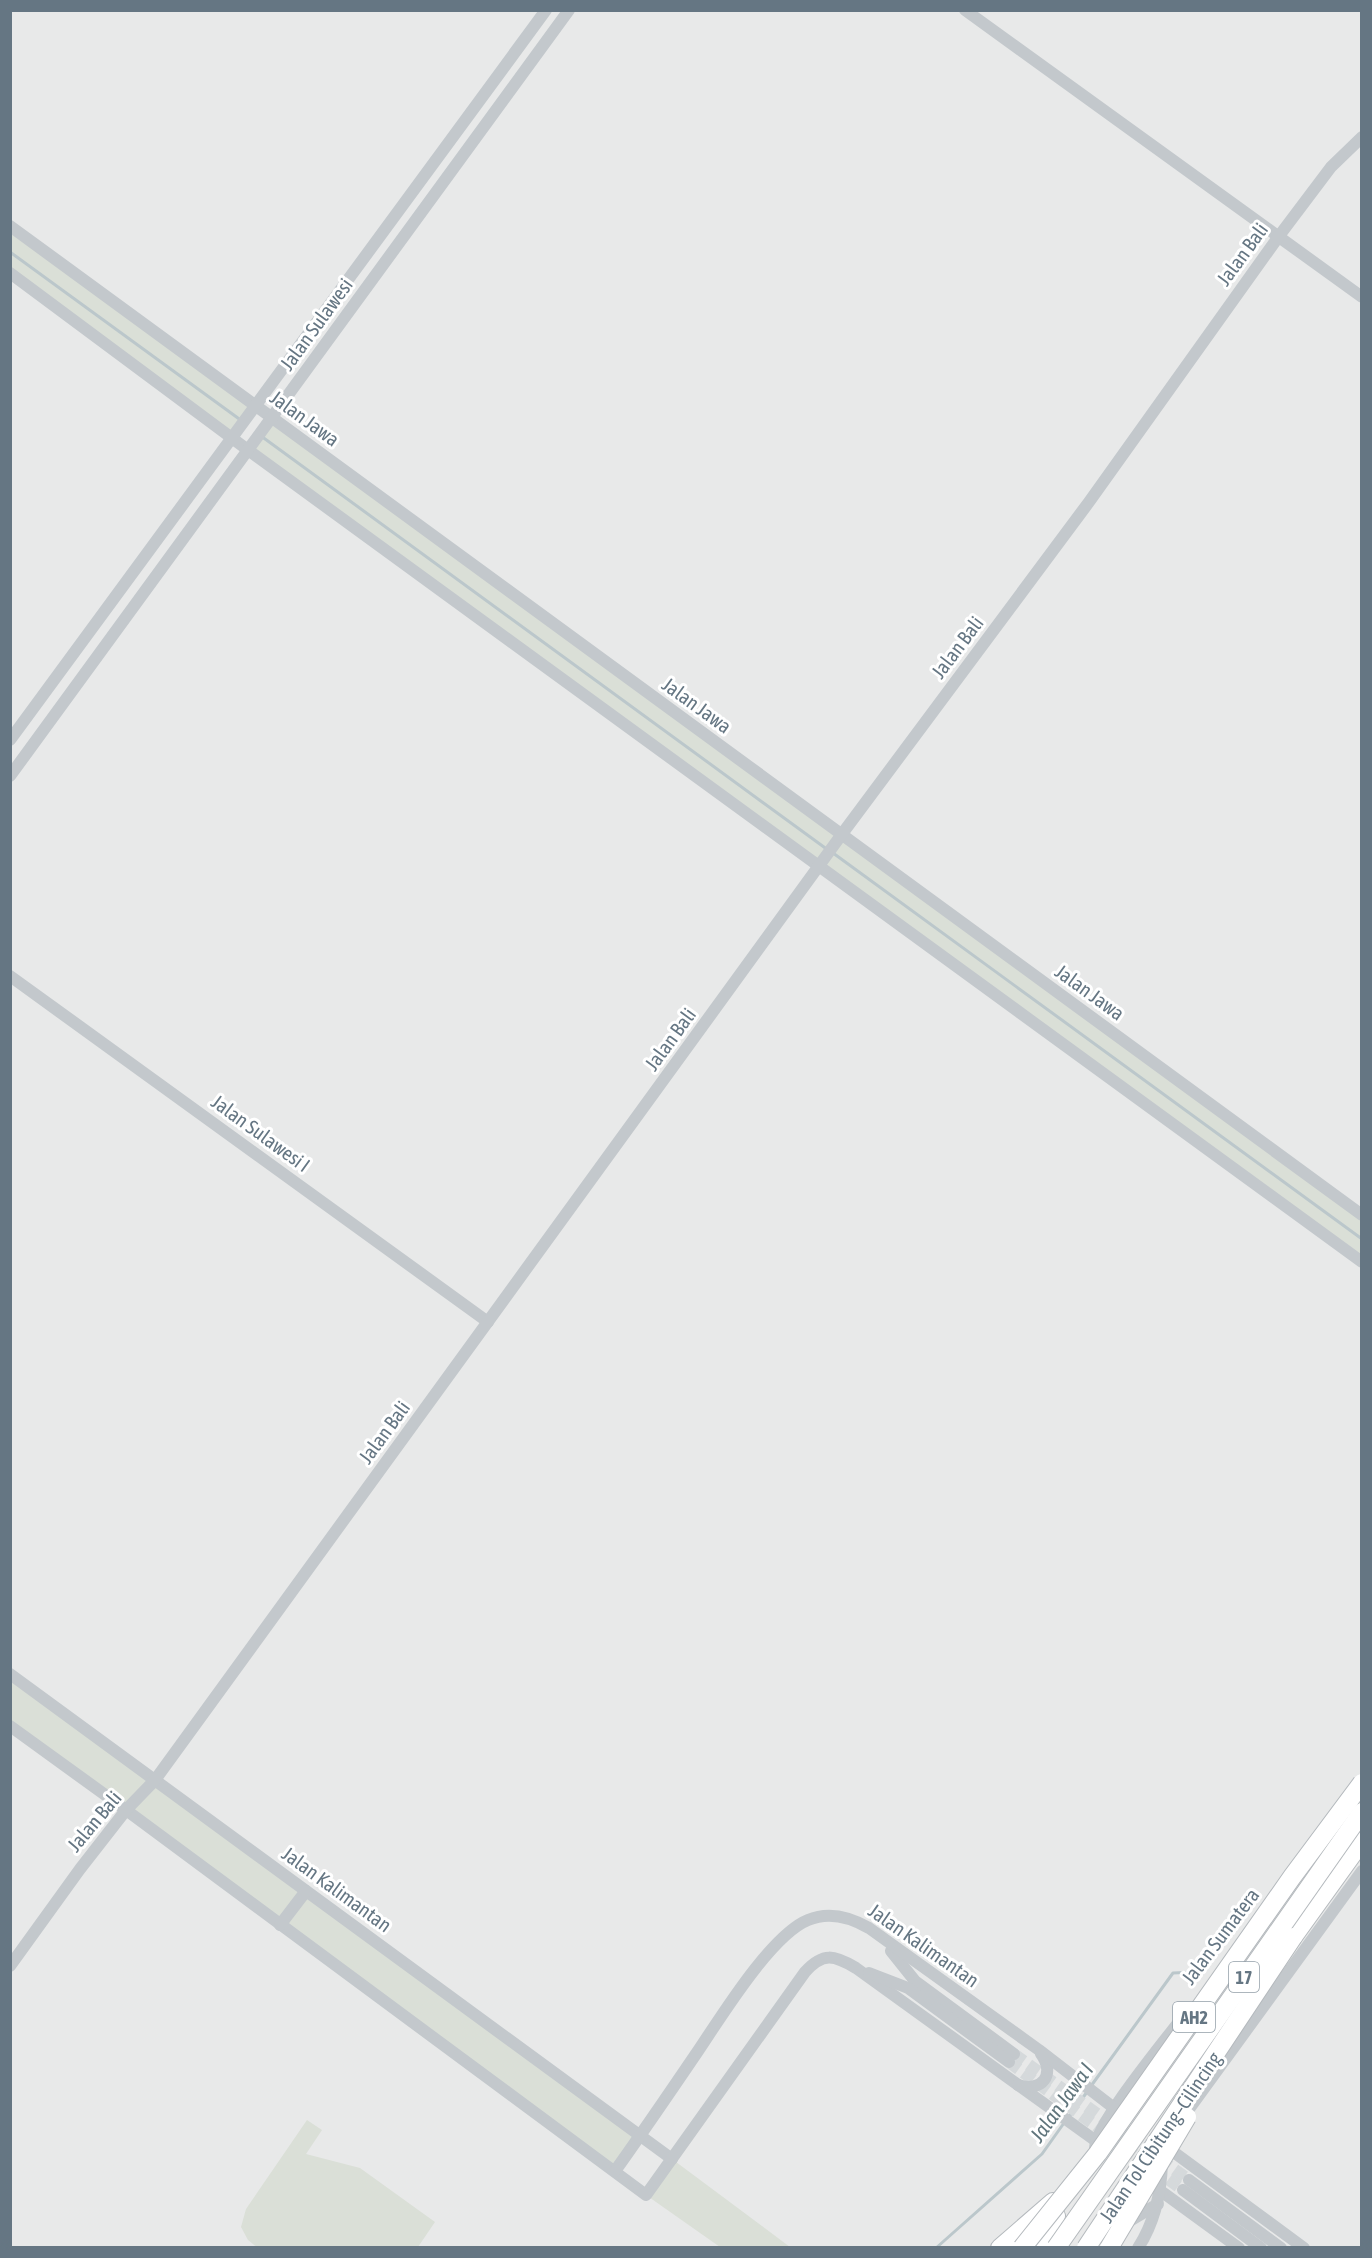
<svg xmlns="http://www.w3.org/2000/svg" width="1372" height="2258" font-family="'Asap Condensed',sans-serif">
<style>
.built{fill:#e8e9e9}
.green{fill:#dadfd7}
.lines{fill:none;stroke-linecap:round;stroke-linejoin:round}
.stream{stroke:#bbc7cb;stroke-width:3}
.minor-tunnel{stroke:#d5d9db;stroke-width:12;stroke-dasharray:12 6;stroke-linecap:butt}
.highway-casing{stroke:#b4b9bd;stroke-width:20}
.minor{stroke:#c3c8cc;stroke-width:12}
.highway{stroke:#fff;stroke-width:18}
.highway-bridge-casing{stroke:#b4b9bd;stroke-width:20;stroke-linecap:butt}
.highway-bridge{stroke:#fff;stroke-width:18}
.labels{text-anchor:middle;dominant-baseline:central;stroke-width:6;stroke-linejoin:round;paint-order:stroke}
.shield{fill:#fff;stroke:#939fa8;stroke-width:1.5}
.shield-label{font-size:18px;font-weight:bold;fill:#657683}
.street-label{font-size:20px;fill:#657683;stroke:#fff}
.water-label{font-size:21px;font-style:italic;fill:#60757c;stroke:#fff}
</style>
<rect width="100%" height="100%" fill="#fafaf8"/>
<path class="built" d="M11,11h1350v2236l-1350,1z"/>
<g class="green">
<path d="M10,226l246,180 -24,32 -221,-165z"/>
<path d="M272,418l1089,797v47l-1113,-812z"/>
<path d="M10,1674l630,462 -25,35 -604,-445z"/>
<path d="M307,2120l15,10 -16,24 54,14 75,54 -17,25 -160,1 -10,-8 -7,-13 5,-18z"/>
<path d="M672,2159l118,88h-70l-74,-52z"/>
</g>
<g class="lines">
<g class="stream">
<path d="M10,252l232,169"/>
<path d="M261,436l567,414"/>
<path d="M833,853l529,386"/>
<path d="M1091,2086l82,-113 23,-1"/>
<path d="M1068,2118l19,-26"/>
<path d="M936,2248l106,-94 22,-31"/>
</g>
<g class="minor-tunnel">
<path d="M1014,2054l175,126"/>
<path d="M1009,2062l174,128"/>
</g>
<g class="highway-casing">
<g id="highway">
<path d="M1293,1937l69,-96"/>
<path d="M1000,2248l53,-46"/>
<path d="M1036,2248l20,-32"/>
</g>
</g>
<g class="minor">
<path d="M965,10l397,287"/>
<path d="M10,226l1352,989"/>
<path d="M10,273l238,177 1114,812"/>
<path d="M10,740l536,-730"/>
<path d="M10,776l559,-766"/>
<path d="M10,976l478,346"/>
<path d="M10,1674l662,485"/>
<path d="M10,1726l116,84 520,385 159,-223c18,-20 29,-17 51,-4l240,173"/>
<path d="M280,1925l26,-34"/>
<path d="M891,1951l24,30 99,73"/>
<path d="M10,1966l70,-97 46,-59 29,-30 687,-946 247,-332 190,-266 52,-69 31,-30"/>
<path d="M869,1973l39,15 101,74"/>
<path d="M1018,2085c24,8 38,-11 23,-31"/>
<path d="M1181,2120l181,-249"/>
<path d="M1164,2145l140,103"/>
<path d="M1095,2148c1,-25 72,-110 90,-134"/>
<path d="M615,2171c28,-39 55,-79 83,-120 23,-34 73,-116 110,-131 21,-9 42,-3 61,8l170,122 75,58"/>
<path d="M1143,2178l96,70"/>
<path d="M1189,2180l92,68"/>
<path d="M1183,2190l78,58"/>
<path d="M1126,2223l32,-19"/>
<path d="M1138,2248c17,-26 23,-54 24,-85"/>
</g>
<use href="#highway" class="highway"/>
<g class="highway-bridge-casing">
<g id="highway-bridge">
<path d="M1022,2248l76,-95 194,-276 70,-94"/>
<path d="M1056,2248l306,-436"/>
<path d="M1086,2248l207,-311"/>
<path d="M1109,2248l78,-131"/>
</g>
</g>
<use href="#highway-bridge" class="highway-bridge"/>
</g>
<g class="labels">
<g class="shield">
<rect x="1229" y="1962" width="30" height="30" rx="4.5"/>
<rect x="1173" y="2002" width="42" height="30" rx="4.5"/>
</g>
<g class="shield-label">
<text x="1244" y="1977">17</text>
<text x="1194" y="2017">AH2</text>
</g>
<g class="street-label">
<text transform="translate(1242 254) rotate(-54)">Jalan Bali</text>
<text transform="translate(316 324) rotate(-54)">Jalan Sulawesi</text>
<text transform="translate(305 418) rotate(36)">Jalan Jawa</text>
<text transform="translate(957 647) rotate(-53)">Jalan Bali</text>
<text transform="translate(697 705) rotate(36)">Jalan Jawa</text>
<text transform="translate(1090 992) rotate(36)">Jalan Jawa</text>
<text transform="translate(670 1039) rotate(-54)">Jalan Bali</text>
<text transform="translate(261 1133) rotate(36)">Jalan Sulawesi I</text>
<text transform="translate(384 1432) rotate(-54)">Jalan Bali</text>
<text transform="translate(94 1821) rotate(-50)">Jalan Bali</text>
<text transform="translate(337 1889) rotate(36)">Jalan Kalimantan</text>
<text transform="translate(1220 1936) rotate(-53)">Jalan Sumatera</text>
<text transform="translate(924 1945) rotate(35)">Jalan Kalimantan</text>
<text transform="translate(1160 2137) rotate(-56)">Jalan Tol Cibitung–Cilincing</text>
</g>
<g class="water-label">
<text transform="translate(1061 2102) rotate(-54)">Jalan Jawa I</text>
</g>
</g>
<rect width="1372" height="2258" fill="none" stroke="#657683" stroke-width="24"/>
</svg>
